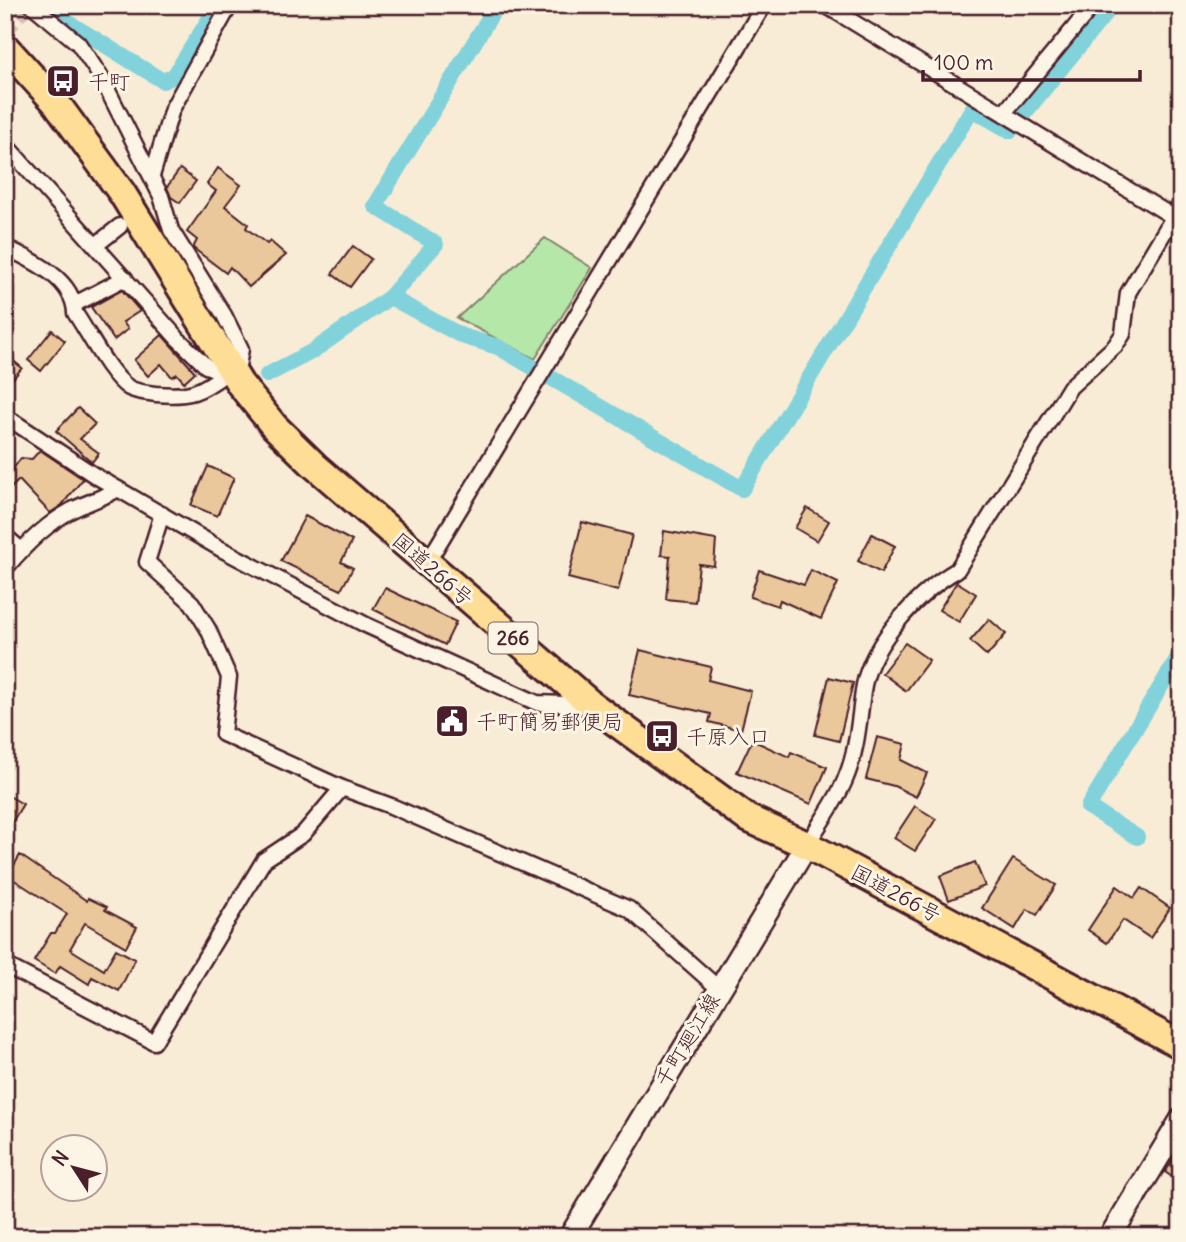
<svg xmlns="http://www.w3.org/2000/svg" width="1186" height="1242" font-family="Delius,'Klee One',sans-serif">
<style>
.green{fill:#b5e7a8;stroke:#80836a;stroke-width:2}
.lines{fill:none;stroke-linecap:round;stroke-linejoin:round}
.canal{stroke:#82d2db;stroke-width:16}
.building{fill:#eac89b;stroke:#4a1f2b;stroke-width:2}
.street-tunnel{stroke:#d5c3b4;stroke-width:14;stroke-dasharray:14 7;stroke-linecap:butt}
.street-casing{stroke:#4a1f2b;stroke-width:19}
.secondary-casing{stroke:#4a1f2b;stroke-width:26}
.highway-casing{stroke:#4a1f2b;stroke-width:32}
.street{stroke:#fcf5e5;stroke-width:14}
.secondary{stroke:#fcf5e5;stroke-width:21}
.highway{stroke:#fedd96;stroke-width:26}
.labels{text-anchor:middle;dominant-baseline:central;stroke-width:6;stroke-linejoin:round;paint-order:stroke}
.shield{fill:#fcf5e5;stroke:#7f5f63;stroke-width:2}
.shield-label{font-size:19px;font-weight:bold;fill:#4a1f2b}
.poi-label{font-size:21px;fill:#4a1f2b;stroke:#fcf5e5;text-anchor:start}
.street-label{font-size:21px;fill:#4a1f2b;stroke:#fcf5e5}
</style>
<rect width="100%" height="100%" fill="#f8ecd6"/>
<filter id="ink" filterUnits="userSpaceOnUse"><feTurbulence type="fractalNoise" baseFrequency=".0143" numOctaves="2"/><feDisplacementMap in="SourceGraphic" scale="14" xChannelSelector="R" yChannelSelector="G"/><feConvolveMatrix kernelMatrix="1 2 1 2 8 2 1 2 1" color-interpolation-filters="sRGB"/></filter>
<g filter="url(#ink)">
<path class="green" d="M545,238l47,30 -57,91 -78,-41z"/>
<g class="lines">
<g class="canal">
<path d="M45,8l118,73 11,-5 44,-71"/>
<path d="M390,297l72,39 36,11 244,142 230,-380 38,22 96,-118 2,-8"/>
<path d="M267,375l46,-24 77,-54 46,-53 -61,-38 122,-201"/>
<path d="M1137,837l-49,-30 93,-154"/>
</g>
</g>
<g class="building">
<path d="M218,168l23,17 -16,21 23,18 -2,4 21,16 3,-3 16,14 -37,32 -19,-20 -4,6 -33,-25 4,-8 -10,-8 29,-41 -9,-7z"/>
<path d="M180,169l16,12 -16,22 -9,-6 -4,-10z"/>
<path d="M353,246l18,13 -21,28 -18,-13z"/>
<path d="M122,290l18,21 -17,11 5,7 -14,11 -23,-33z"/>
<path d="M52,330l13,11 -24,30 -13,-11z"/>
<path d="M162,335l33,37 -11,10 -7,-8 -5,3 -11,-13 -13,12 -14,-16z"/>
<path d="M5,354l17,14 -17,20z"/>
<path d="M78,408l17,16 -15,15 19,14 -7,9 -36,-31z"/>
<path d="M40,450l43,29 -21,26 -12,8 -31,-33 -14,14v-14l16,-22 11,1z"/>
<path d="M208,466l26,12 -17,38 -26,-11z"/>
<path d="M807,508l22,13 -12,20 -22,-13z"/>
<path d="M305,516l47,25 -11,21 12,6 -12,22 -60,-29z"/>
<path d="M582,522l50,13 -14,56 -50,-13z"/>
<path d="M664,531l52,9 -2,26 -15,-2 -4,38 -29,-3 4,-43 -9,-1z"/>
<path d="M872,534l23,12 -14,27 -23,-12z"/>
<path d="M759,570l45,15 7,-15 27,13 -17,36 -41,-19 -2,6 -28,-9z"/>
<path d="M957,582l19,12 -17,28 -20,-12z"/>
<path d="M385,588l71,34 -11,23 -72,-36z"/>
<path d="M989,619l17,15 -19,22 -17,-15z"/>
<path d="M905,643l24,17 -23,31 -24,-18z"/>
<path d="M640,650l71,17 -3,13 43,11 -10,39 -32,-8 2,-8 -82,-19z"/>
<path d="M829,677l24,6 -14,58 -24,-6z"/>
<path d="M877,737l28,7 -4,16 26,13 -11,24 -22,-11 -28,-7z"/>
<path d="M752,740l37,17 2,-5 36,15 -16,37 -74,-32z"/>
<path d="M9,796l14,8 -18,30v-31z"/>
<path d="M915,806l21,13 -21,32 -21,-13z"/>
<path d="M20,855l67,46 1,-3 19,9 -2,3 32,17 -11,20 -41,-24 -15,26 34,21 12,-21 19,10 -16,32 -27,-14 -3,7 -29,-18 -5,8 -21,-13 17,-28h4l12,-19 -59,-38z"/>
<path d="M1013,859l43,26 -19,30 -10,-6 -12,20 -33,-21z"/>
<path d="M975,862l10,24 -36,14 -9,-24z"/>
<path d="M1117,886l17,12 7,-10 29,20 -20,30 -27,-18 -16,23 -19,-13z"/>
<path d="M1181,1149v34l-16,-11z"/>
</g>
<g class="lines">
<path class="street-tunnel" d="M5,33l23,-28"/>
<g class="street-casing">
<g id="street">
<path d="M825,5l355,216"/>
<path d="M1004,113l89,-108"/>
<path d="M5,144l173,195 28,27 30,11 5,-28 -17,-34 -53,-85 -10,-34 -60,-119 -23,-34 -46,-38"/>
<path d="M152,176l20,-67 58,-104"/>
<path d="M96,245l24,-19"/>
<path d="M5,247c27,13 69,32 70,66 13,19 35,63 54,75 7,4 19,5 27,6 33,3 44,-1 70,-21"/>
<path d="M75,304l50,-26"/>
<path d="M5,416l89,59 127,74 145,76 171,78 54,2"/>
<path d="M162,514l-15,48 45,41 16,26 21,48 -6,57 119,54 49,18 238,103 89,79"/>
<path d="M5,536l16,14"/>
<path d="M427,563l337,-558"/>
<path d="M5,569c19,-23 41,-45 67,-59 16,-8 31,-12 46,-21"/>
<path d="M807,845c12,-21 29,-43 38,-65 13,-30 14,-64 19,-95 9,-44 56,-94 93,-115l113,-183 45,-41 8,-12 5,-41 53,-89"/>
<path d="M5,965l149,77 110,-182 39,-26 39,-46"/>
</g>
</g>
<g class="secondary-casing">
<g id="secondary">
<path d="M570,1237l237,-392"/>
<path d="M1110,1237l71,-117"/>
</g>
</g>
<g class="highway-casing">
<path id="highway" d="M5,47l52,57 65,89 118,191 34,42 41,40 277,239 155,113 60,27 374,200"/>
</g>
<use href="#street" class="street"/>
<use href="#secondary" class="secondary"/>
<use href="#highway" class="highway"/>
</g>
</g>
<defs>
<g id="bus-square" transform="scale(1.75)"><rect x="-9" y="-9" width="18" height="18" rx="4" fill="#4a1f2b" stroke="#fcf5e5"/><path d="M-5-6H5V4H4V6H2V4H-2V6H-4V4H-5ZM-3.5-4V0h7V-4ZM-3.5 1.2v1.5H-2V1.2ZM2 1.2v1.5H3.5V1.2Z" fill="#fff"/></g>
<g id="civic-square" transform="scale(1.75)"><rect x="-9" y="-9" width="18" height="18" rx="4" fill="#4a1f2b" stroke="#fcf5e5"/><path d="M-.6-6.5H3V-4.5H.6V-3L4-1V1h2V6H-6V1h2V-1L-.6-3ZM-1.2 2.5V6h2.4V2.5Z" fill="#fff"/></g>
</defs>
<g fill-rule="evenodd">
<use href="#bus-square" x="63" y="81"/>
<use href="#civic-square" x="452" y="721"/>
<use href="#bus-square" x="662" y="736"/>
</g>
<g class="labels">
<rect class="shield" x="488.5" y="622.5" width="49" height="31" rx="5"/>
<g class="shield-label">
<text x="513" y="638">266</text>
</g>
<g class="poi-label">
<text x="88" y="81">千町</text>
<text x="476" y="721">千町簡易郵便局</text>
<text x="686" y="736">千原入口</text>
</g>
<g class="street-label">
<text transform="translate(433 569) rotate(41)">国道266号</text>
<text transform="translate(896 893) rotate(28)">国道266号</text>
<text transform="translate(687 1040) rotate(-59)">千町廻江線</text>
</g>
</g>
<rect width="1186" height="1242" fill="none" stroke="#fcf5e5" stroke-width="28"/>
<rect x="14" y="14" width="1158" height="1214" fill="none" stroke="#4a1f2b" stroke-width="2.5" filter="url(#ink)"/>
<g transform="translate(74 1168) rotate(306)"><circle r="33" fill="#fcf5e5" stroke="#b59f9b" stroke-width="2"/>
<path d="M0-5L12 26L0 18L-12 26Z" fill="#4a1f2b"/>
<text y="-10" font-size="19" font-weight="bold" text-anchor="middle" fill="#4a1f2b">N</text>
</g>
<path d="M923 70v10h217v-10" fill="none" stroke="#4a1f2b" stroke-width="3.5"/>
<text x="934" y="70" font-size="21" fill="#4a1f2b" stroke="#fcf5e5" stroke-width="5" paint-order="stroke">100 m</text>
</svg>
